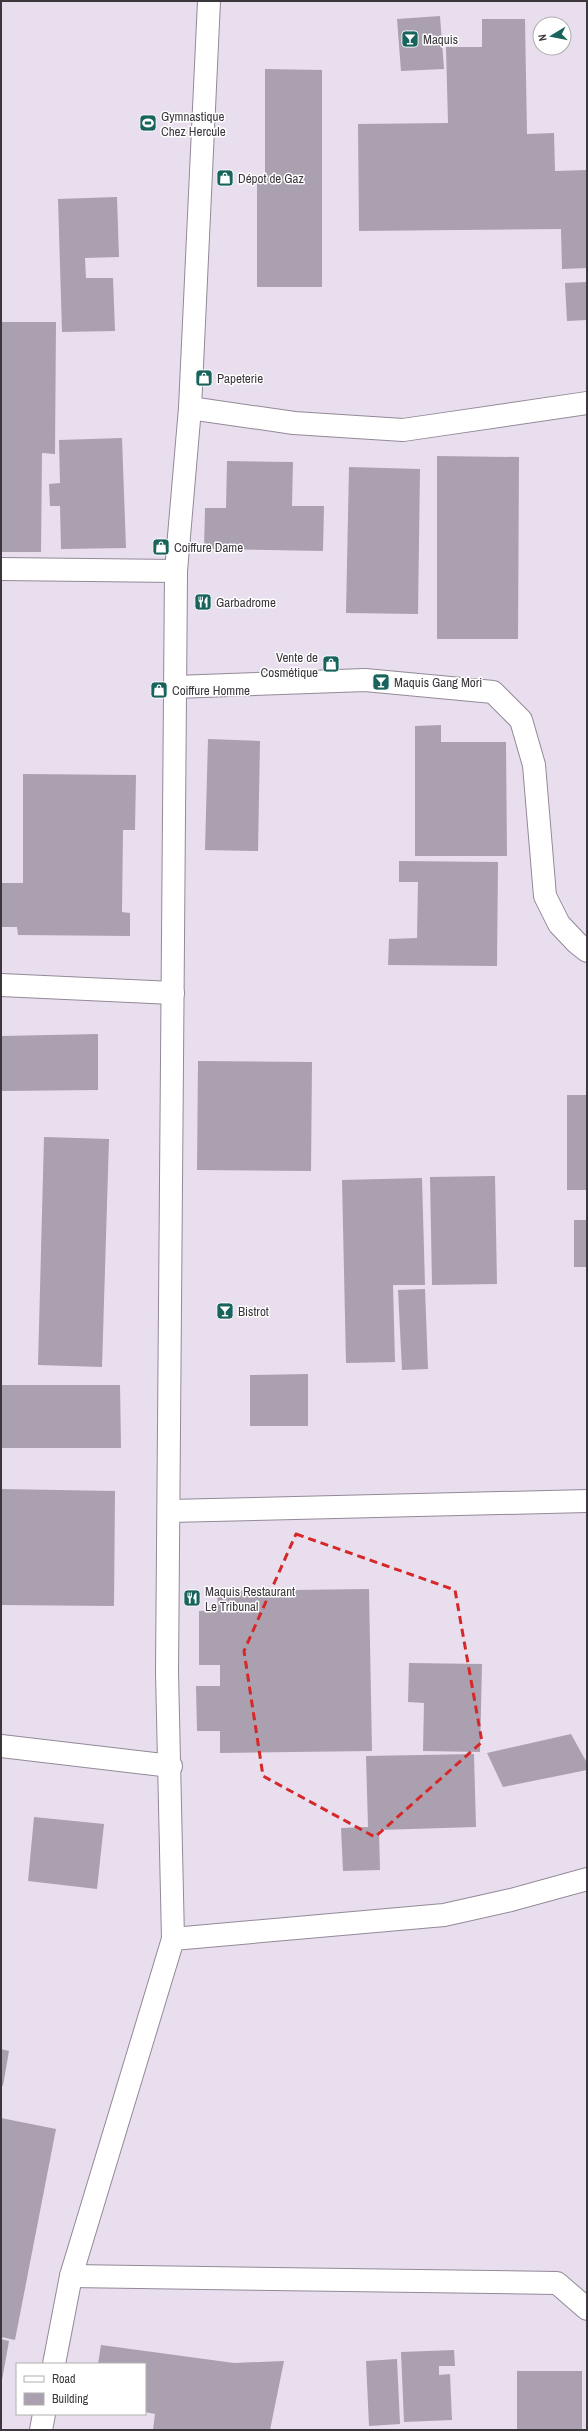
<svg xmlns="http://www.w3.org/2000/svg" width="588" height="2431" font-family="'Archivo Narrow',sans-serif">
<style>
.building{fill:#aba0af}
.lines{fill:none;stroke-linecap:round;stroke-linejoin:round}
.minor-casing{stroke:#938997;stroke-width:24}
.minor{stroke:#fff;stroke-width:22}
.marked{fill:none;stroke:#d62828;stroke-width:3;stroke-dasharray:8 5;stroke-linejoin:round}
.labels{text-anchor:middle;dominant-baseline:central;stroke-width:3;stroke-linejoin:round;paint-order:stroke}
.poi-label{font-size:13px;fill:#3b373d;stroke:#fff;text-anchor:start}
</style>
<rect width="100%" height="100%" fill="#e9deee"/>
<g class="building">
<path d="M440,16l4,53 -43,2 -4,-52z"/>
<path d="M482,19h43l2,115 27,-1 1,38 32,-1v98l-25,1 -1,-40 -202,2 -1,-107 90,-1 -2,-76h36z"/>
<path d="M265,69l57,1v217h-65v-109h8z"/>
<path d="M117,197l2,60 -34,1 1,20h27l2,53 -53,1 -4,-133z"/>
<path d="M587,282v38l-20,1 -2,-38z"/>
<path d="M1,322h55l-1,132 -13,-1 -1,99h-40z"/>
<path d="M122,438l4,110 -65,1 -1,-43h-10l-1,-22 11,-1 -1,-43z"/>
<path d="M437,456l82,1 -1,182h-81z"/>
<path d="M227,461l66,1 -1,44h32l-1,45 -119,-2 1,-41h21z"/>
<path d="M349,467l71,2 -2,145 -72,-1z"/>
<path d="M441,725v17h65l1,114h-92v-130z"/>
<path d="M208,739l52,2 -2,110 -53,-1z"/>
<path d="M23,774l113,1 -1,55h-12l-1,82 8,1v23l-112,-1 -1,-8h-16v-44h22z"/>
<path d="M399,861l99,1 -1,104 -109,-1 1,-26 28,-1 1,-56h-19z"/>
<path d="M98,1034v56l-97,1v-55z"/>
<path d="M198,1061l114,1 -1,109 -114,-1z"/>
<rect x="567" y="1095" width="20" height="95"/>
<path d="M44,1137l65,2 -7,228 -64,-2z"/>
<path d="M495,1176l2,108 -65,1 -2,-108z"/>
<path d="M422,1178l3,107h-32l2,77 -49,1 -4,-183z"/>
<rect x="574" y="1220" width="13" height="47"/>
<path d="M425,1289l3,80 -26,1 -4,-80z"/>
<path d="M308,1374v52h-58v-51z"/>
<path d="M1,1385h119l1,63h-120z"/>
<path d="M1,1489l114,2 -1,115 -113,-1z"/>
<path d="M369,1589l3,162 -152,2v-22h-23l-1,-45h24v-21h-21v-54l19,-1 -1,-19z"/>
<path d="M409,1663l73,1 -2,88 -57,-1 1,-48 -16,-1z"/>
<path d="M571,1734l16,29v7l-84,17 -16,-34z"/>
<path d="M474,1754l2,73 -97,3 1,40 -37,1 -2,-43 27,-1 -2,-71z"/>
<path d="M34,1817l70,7 -7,65 -69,-8z"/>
<path d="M1,2049l8,2 -6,35 -2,-1z"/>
<path d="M1,2118l55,11 -41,211 -14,-3z"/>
<path d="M1,2339l8,2 -7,39h-1z"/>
<path d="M101,2345l133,18 50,-2 -14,69h-117l2,-16 -10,-2v-48h-47z"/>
<path d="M454,2350l1,16h-16v9l11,-1 2,46 -48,2 -3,-70z"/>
<path d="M397,2359l3,65 -31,2 -3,-65z"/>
<rect x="517" y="2371" width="65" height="59"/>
</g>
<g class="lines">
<g class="minor-casing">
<g id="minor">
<path d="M190,408l104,15 109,7 184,-27"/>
<path d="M1,569l175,2"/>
<path d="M176,687l189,-7 128,12 28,28 13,45 11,131 14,28 18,19 10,8"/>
<path d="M1,985l172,8"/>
<path d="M169,1511l418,-10"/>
<path d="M1,1746l170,20"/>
<path d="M173,1939l271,-24 67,-15 76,-21"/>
<path d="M71,2276l486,7 30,26"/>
<path d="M54,2364l17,-88 102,-337 -6,-267 9,-1101 14,-163 19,-407"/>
<path d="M41,2430l3,-16"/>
</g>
</g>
<use href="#minor" class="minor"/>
</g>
<path class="marked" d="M296,1534l159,56 27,152 -107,95 -112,-61 -19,-125z"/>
<defs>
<g id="bar-square" transform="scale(0.9)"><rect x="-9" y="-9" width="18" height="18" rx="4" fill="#18645d" stroke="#fff"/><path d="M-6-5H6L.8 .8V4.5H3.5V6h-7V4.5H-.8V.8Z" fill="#fff"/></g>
<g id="stadium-square" transform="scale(0.9)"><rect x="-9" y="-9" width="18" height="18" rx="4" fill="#18645d" stroke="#fff"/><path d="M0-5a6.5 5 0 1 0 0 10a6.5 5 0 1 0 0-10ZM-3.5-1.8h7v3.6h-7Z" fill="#fff"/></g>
<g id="shop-square" transform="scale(0.9)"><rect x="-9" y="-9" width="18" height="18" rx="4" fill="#18645d" stroke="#fff"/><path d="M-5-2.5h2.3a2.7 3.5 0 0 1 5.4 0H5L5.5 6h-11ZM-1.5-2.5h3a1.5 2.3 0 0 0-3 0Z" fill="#fff"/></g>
<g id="restaurant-square" transform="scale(0.9)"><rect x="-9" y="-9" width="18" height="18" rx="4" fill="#18645d" stroke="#fff"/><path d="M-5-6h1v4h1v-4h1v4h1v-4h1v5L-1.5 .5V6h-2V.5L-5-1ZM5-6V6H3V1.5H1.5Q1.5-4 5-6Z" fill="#fff"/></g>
</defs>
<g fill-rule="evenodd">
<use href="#bar-square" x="410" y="39"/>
<use href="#stadium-square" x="148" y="123"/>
<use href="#shop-square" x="225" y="178"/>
<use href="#shop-square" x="204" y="378"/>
<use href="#shop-square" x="161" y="547"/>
<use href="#restaurant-square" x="203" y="602"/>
<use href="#shop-square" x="331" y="664"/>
<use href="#bar-square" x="381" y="682"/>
<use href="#shop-square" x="159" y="690"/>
<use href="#bar-square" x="225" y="1311"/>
<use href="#restaurant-square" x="192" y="1598"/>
</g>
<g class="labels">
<g class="poi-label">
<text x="423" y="39">Maquis</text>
<text x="161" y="116">Gymnastique<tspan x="161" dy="15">Chez Hercule</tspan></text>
<text x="238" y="178">Dépot de Gaz</text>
<text x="217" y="378">Papeterie</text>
<text x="174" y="547">Coiffure Dame</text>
<text x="216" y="602">Garbadrome</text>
<text x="318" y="657" text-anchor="end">Vente de<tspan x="318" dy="15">Cosmétique</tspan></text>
<text x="394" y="682">Maquis Gang Mori</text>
<text x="172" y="690">Coiffure Homme</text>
<text x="238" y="1311">Bistrot</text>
<text x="205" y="1591">Maquis Restaurant<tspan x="205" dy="15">Le Tribunal</tspan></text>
</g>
</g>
<rect width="588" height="2431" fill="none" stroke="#3b373d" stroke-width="4"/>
<rect x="16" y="2363" width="130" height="52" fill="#ffffff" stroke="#b1afb1"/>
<rect x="24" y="2376" width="20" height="6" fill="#ffffff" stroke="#b1afb1"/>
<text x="52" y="2383" font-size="12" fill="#3b373d">Road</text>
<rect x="24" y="2393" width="20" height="12" fill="#aba0af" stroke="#b1afb1"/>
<text x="52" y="2403" font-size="12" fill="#3b373d">Building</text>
<g transform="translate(552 36) rotate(260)"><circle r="19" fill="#ffffff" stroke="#b1afb1"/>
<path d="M0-3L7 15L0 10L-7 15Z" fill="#18645d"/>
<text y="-6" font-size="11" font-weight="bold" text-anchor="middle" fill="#3b373d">N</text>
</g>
</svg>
